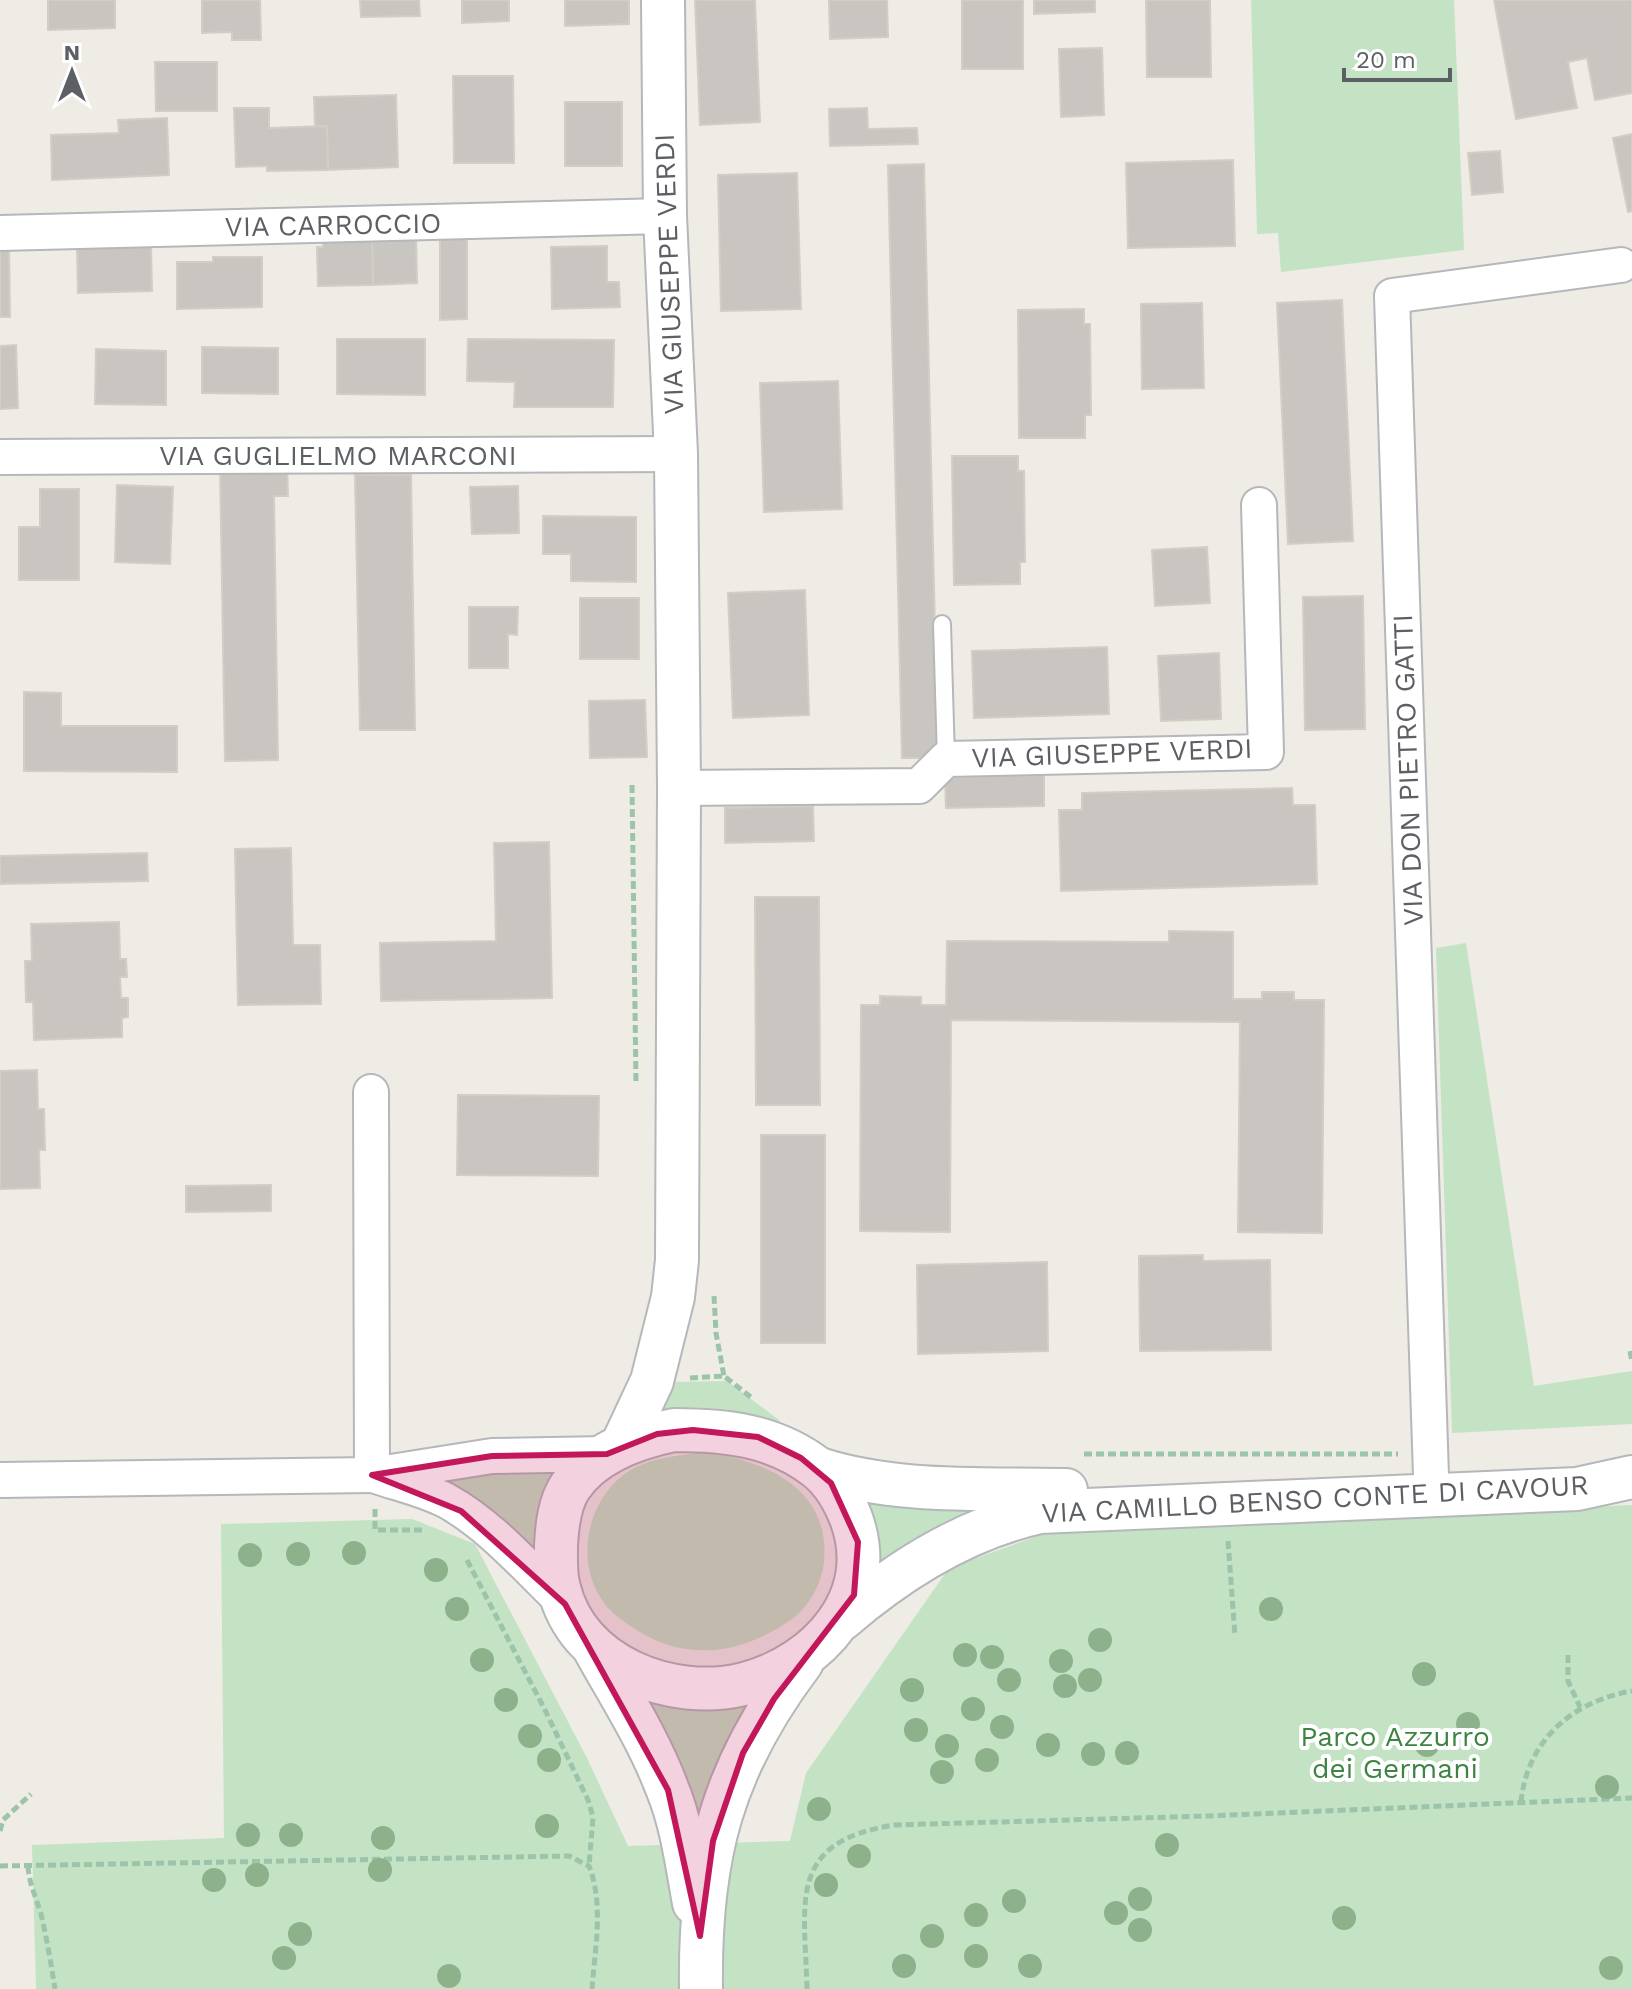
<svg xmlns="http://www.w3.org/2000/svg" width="1632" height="1989" font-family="'Work Sans',sans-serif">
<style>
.green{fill:#c3e3c4}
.building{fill:#c9c6c2;stroke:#d2cec3;stroke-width:2}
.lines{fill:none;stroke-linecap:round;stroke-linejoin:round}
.service-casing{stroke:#b5b7ba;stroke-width:20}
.minor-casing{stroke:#b5b7ba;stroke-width:38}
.tertiary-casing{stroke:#b5b7ba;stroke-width:46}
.path{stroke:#9cc4aa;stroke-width:5;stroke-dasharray:8 4;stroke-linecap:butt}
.service{stroke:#fff;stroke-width:16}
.minor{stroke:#fff;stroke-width:34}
.tertiary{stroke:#fff;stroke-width:42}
.tree{fill:#8db28b}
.marked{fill:#c2185b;fill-opacity:0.2;stroke:#c2185b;stroke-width:6;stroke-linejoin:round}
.labels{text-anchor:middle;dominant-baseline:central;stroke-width:8;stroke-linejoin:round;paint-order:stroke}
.street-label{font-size:28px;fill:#5c5f64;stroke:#fff}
.park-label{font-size:28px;fill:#3d8342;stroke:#fff}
</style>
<rect width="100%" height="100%" fill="#eeece5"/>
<g class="green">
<path d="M1251,0h203l10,250 -183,22 -3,-39 -21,1z"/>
<path d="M1466,943l68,443 98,-15v53l-180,9 -16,-485z"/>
<path d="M727,1381l52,39v3c-40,-14 -75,-19 -117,-13l10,-28z"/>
<path d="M705,1452c62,9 126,37 119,110 -2,21 -15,45 -32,57 -52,37 -110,44 -163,6 -10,-7 -21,-15 -27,-25 -29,-43 -13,-107 32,-132 21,-11 49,-13 71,-16z"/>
<path d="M560,1467l-12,17 -9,23 -6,39 -34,-32 -24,-17 -44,-21z"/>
<path d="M1014,1496l-136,70 -3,-46 -7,-20z"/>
<path d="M1632,1505v484h-1596l-4,-144 192,-7 -3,-314 191,-5 63,25 112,214 41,88 162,-5 16,-68 143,-205 94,-34z"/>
<path d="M642,1696h115l-55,138z"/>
</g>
<g class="building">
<path d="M48,0h67v28l-67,2z"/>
<path d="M202,0h58l1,40h-29v-8l-30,1z"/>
<path d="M360,0h59l1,16 -59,1z"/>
<path d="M462,0h47v21l-47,2z"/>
<path d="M565,0h64v24l-64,2z"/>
<path d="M695,0h60l5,122 -60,3z"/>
<path d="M829,0h58l1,37 -58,2z"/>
<rect x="962" y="0" width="61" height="69"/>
<path d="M1034,0h61v12l-61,2z"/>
<path d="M1146,0h64l1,77h-64z"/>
<path d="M1494,0h138v93l-37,7 -8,-42 -19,4 9,46 -61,11z"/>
<path d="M1102,48l2,67 -43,2 -2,-68z"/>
<path d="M155,62h62v49h-61z"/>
<path d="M453,76h60l1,87h-60z"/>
<path d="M396,95l2,72 -70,3 -1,-44 -12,1 -1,-30z"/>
<rect x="565" y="102" width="57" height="64"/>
<path d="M234,108h35v20l58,-2 1,44 -61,1v-5l-31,1z"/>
<path d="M867,108l1,21 49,-1 1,16 -88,2 -1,-37z"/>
<path d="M167,118l2,57 -117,5 -1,-45 68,-2 -1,-13z"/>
<path d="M1632,134v77l-4,1 -15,-74z"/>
<path d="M1500,151l3,41 -31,3 -4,-42z"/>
<path d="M1233,160l2,86 -107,2 -2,-85z"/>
<path d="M924,164l14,594h-36l-14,-593z"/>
<path d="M797,173l4,136 -80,2 -3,-136z"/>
<path d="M440,229h27v90l-27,1z"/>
<path d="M416,234l1,49 -44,2 -1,-49z"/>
<path d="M323,236h49l1,49 -55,1 -1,-39h6z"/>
<path d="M151,245l1,46 -74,2 -1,-46z"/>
<path d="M0,246h9l1,71h-10z"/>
<path d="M607,246v36h12l1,25 -68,2 -1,-62z"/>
<path d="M213,257h49v50l-85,2v-47h36z"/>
<path d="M1342,300l11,241 -65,3 -11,-241z"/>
<path d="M1202,303l2,85 -62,1 -1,-85z"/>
<path d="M1084,309v15h6l1,91h-6v23h-66l-1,-128z"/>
<path d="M337,339h88v56l-88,-1z"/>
<path d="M468,339l146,1 -1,67h-99l1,-25 -48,-1z"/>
<path d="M16,345l2,63 -18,1v-63z"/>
<path d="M202,347l76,1v46l-76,-1z"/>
<path d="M96,349l70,2v54l-71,-1z"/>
<path d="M838,381l4,128 -78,3 -4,-129z"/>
<path d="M952,456h66v15h6l1,91h-5v22l-66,1z"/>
<path d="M287,464l1,32h-14l4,264 -53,1 -5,-295z"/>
<path d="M355,475h56l4,255h-55z"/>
<path d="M117,485l56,2 -3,77 -55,-2z"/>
<path d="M518,486l1,47 -47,1 -2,-47z"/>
<path d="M40,489h39v91h-60v-53h21z"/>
<path d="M543,516l93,1v65l-65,-1v-27h-28z"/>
<path d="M1207,547l3,56 -55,3 -3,-56z"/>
<path d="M805,590l4,125 -76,3 -5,-125z"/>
<path d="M1363,596l2,133 -60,1 -2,-133z"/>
<rect x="580" y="598" width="59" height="61"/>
<path d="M469,607h49l-1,28 -9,-1v34h-39z"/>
<path d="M1107,647l2,67 -135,4 -2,-67z"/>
<path d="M1219,653l2,66 -60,2 -3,-65z"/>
<path d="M24,692l37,1v33h116v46l-153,-1z"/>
<path d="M645,700l2,57 -57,1 -1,-57z"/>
<path d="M1044,775v31l-98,2 -1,-31z"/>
<path d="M1292,788l1,17h22l2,79 -256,7 -2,-81h23v-17z"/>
<path d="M813,806l1,35 -89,2v-35z"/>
<path d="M549,842l3,156 -171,3 -1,-58 116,-2 -2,-98z"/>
<path d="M291,848l2,97h27l1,59 -83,1 -3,-156z"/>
<path d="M147,853l1,28 -148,3v-28z"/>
<path d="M755,897h64l1,208h-64z"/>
<path d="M119,922l1,37h6l1,18h-7l1,21h7v19l-6,1v19l-88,3 -1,-38h-7l-1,-41h7l-1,-37z"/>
<path d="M1169,931l64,1v67h29v-7h32v8h30l-2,233 -84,-1 2,-210 -289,-2 -1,212 -90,-1 1,-226h19v-9l41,1v8h25l1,-64 222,1z"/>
<path d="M37,1070l1,39h6l1,41h-6l1,38 -40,1v-118z"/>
<path d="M458,1095l141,1 -1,80 -141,-1z"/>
<rect x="761" y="1135" width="64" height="208"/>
<path d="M271,1185v26l-85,1v-26z"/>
<path d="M1203,1255v6l67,-1 1,90 -131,1 -1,-95z"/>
<path d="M1047,1262l1,89 -130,3 -1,-89z"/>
</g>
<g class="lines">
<g class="service-casing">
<path id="service" d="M942,624l4,135"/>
</g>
<g class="minor-casing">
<g id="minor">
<path d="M0,233l665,-17"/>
<path d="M0,457l676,-3"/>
<path d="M679,788l240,-2 27,-27 320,-7 -7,-247"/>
<path d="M371,1092l1,383"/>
<path d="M376,1476c24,8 50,14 71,25 45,25 81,68 118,103"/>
<path d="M1431,1476l-39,-1180 229,-31"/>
<path d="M0,1480l372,-5 120,-19 115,-2"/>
</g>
</g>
<g class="tertiary-casing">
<g id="tertiary">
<path d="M674,1430c52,0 100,5 143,38 15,12 27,32 34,50 29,79 -32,147 -107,166 -72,18 -167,-18 -185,-96 -4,-13 -3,-29 -3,-43 1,-19 3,-41 14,-58 23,-34 65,-49 104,-57z"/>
<path d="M622,1445l30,-64 21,-84 4,-37 2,-472 -3,-334 -11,-238 -2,-216"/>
<path d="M819,1469c78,25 165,19 247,21"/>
<path d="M842,1619c57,-49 125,-91 198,-107l537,-23 55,-12"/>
<path d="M595,1650c25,45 54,90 72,138 15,36 20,77 27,115"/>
<path d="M701,1989c-2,-132 21,-221 101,-327"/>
</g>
</g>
<g class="path">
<path d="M632,785l4,299"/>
<path d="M714,1296l2,37 8,43"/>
<path d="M1630,1351l2,11"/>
<path d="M690,1378l34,-2 28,22"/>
<path d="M1084,1454h314"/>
<path d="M375,1509v21h49"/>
<path d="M1228,1541l7,95"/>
<path d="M467,1560l78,150 43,90 5,17 -4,49"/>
<path d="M1568,1655v26l12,26"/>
<path d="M1521,1802c6,-62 52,-101 111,-111"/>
<path d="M0,1831l3,-11 28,-26"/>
<path d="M0,1866l569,-10 20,10c15,38 6,82 3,123"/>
<path d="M28,1866c1,18 8,31 13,48 6,25 10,50 14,75"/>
<path d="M807,1989c-2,-87 -21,-147 87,-164l312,-9 426,-18"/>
</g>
<use href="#service" class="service"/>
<use href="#minor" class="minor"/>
<use href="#tertiary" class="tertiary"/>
</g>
<g class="tree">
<circle cx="354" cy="1553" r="12"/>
<circle cx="298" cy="1554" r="12"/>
<circle cx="250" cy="1555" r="12"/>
<circle cx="436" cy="1570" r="12"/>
<circle cx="457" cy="1609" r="12"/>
<circle cx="1271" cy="1609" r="12"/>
<circle cx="1100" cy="1640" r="12"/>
<circle cx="965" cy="1655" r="12"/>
<circle cx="992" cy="1657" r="12"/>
<circle cx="482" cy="1660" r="12"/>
<circle cx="1061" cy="1661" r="12"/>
<circle cx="1424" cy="1674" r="12"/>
<circle cx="1009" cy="1680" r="12"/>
<circle cx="1090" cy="1680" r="12"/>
<circle cx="1065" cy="1686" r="12"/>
<circle cx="912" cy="1690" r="12"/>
<circle cx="506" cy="1700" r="12"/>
<circle cx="973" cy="1709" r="12"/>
<circle cx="1468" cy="1724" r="12"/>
<circle cx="1002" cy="1727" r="12"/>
<circle cx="916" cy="1730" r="12"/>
<circle cx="530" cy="1736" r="12"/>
<circle cx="1048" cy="1745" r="12"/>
<circle cx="1427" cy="1745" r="12"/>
<circle cx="947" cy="1746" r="12"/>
<circle cx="1127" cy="1753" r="12"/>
<circle cx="1093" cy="1754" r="12"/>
<circle cx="549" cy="1760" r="12"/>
<circle cx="987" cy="1760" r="12"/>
<circle cx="942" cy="1772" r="12"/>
<circle cx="1607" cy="1787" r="12"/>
<circle cx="819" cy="1809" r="12"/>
<circle cx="547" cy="1826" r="12"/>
<circle cx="248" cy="1835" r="12"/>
<circle cx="291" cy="1835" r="12"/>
<circle cx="383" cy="1838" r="12"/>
<circle cx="1167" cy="1845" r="12"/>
<circle cx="859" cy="1856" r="12"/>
<circle cx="380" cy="1870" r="12"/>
<circle cx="257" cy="1875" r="12"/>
<circle cx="214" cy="1880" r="12"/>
<circle cx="826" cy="1885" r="12"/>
<circle cx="1140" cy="1899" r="12"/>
<circle cx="1014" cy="1901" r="12"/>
<circle cx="1116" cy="1913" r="12"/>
<circle cx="976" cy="1915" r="12"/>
<circle cx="1344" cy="1918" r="12"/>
<circle cx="1140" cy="1930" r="12"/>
<circle cx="300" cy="1934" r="12"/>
<circle cx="932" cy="1936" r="12"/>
<circle cx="976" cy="1956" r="12"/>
<circle cx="284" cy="1958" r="12"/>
<circle cx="904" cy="1966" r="12"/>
<circle cx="1030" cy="1966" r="12"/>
<circle cx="1611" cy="1968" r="12"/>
<circle cx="449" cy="1976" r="12"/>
</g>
<path class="marked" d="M693,1430l65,7 43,21 30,25 27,59 -4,53 -80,104 -31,54 -30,88 -13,95 -32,-146 -103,-186 -104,-93 -89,-36 120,-19 115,-2 50,-20z"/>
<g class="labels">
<g class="street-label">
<text transform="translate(333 225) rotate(-1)">VIA CARROCCIO</text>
<text transform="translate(669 274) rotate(-92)">VIA GIUSEPPE VERDI</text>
<text x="338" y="455">VIA GUGLIELMO MARCONI</text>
<text transform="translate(1112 753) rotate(-2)">VIA GIUSEPPE VERDI</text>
<text transform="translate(1408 770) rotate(-92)">VIA DON PIETRO GATTI</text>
<text transform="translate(1315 1499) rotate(-3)">VIA CAMILLO BENSO CONTE DI CAVOUR</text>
</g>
<g class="park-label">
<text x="1395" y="1736">Parco Azzurro<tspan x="1395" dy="32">dei Germani</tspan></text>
</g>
</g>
<g transform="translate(72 72)" stroke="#ffffff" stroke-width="6" paint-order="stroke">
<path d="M0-6L14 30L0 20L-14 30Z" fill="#5c5f64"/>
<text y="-12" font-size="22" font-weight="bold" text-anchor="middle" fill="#5c5f64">N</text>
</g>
<path d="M1344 68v12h106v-12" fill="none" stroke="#5c5f64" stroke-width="4"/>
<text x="1356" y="68" font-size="24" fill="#5c5f64" stroke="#ffffff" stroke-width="6" paint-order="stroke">20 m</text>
</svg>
